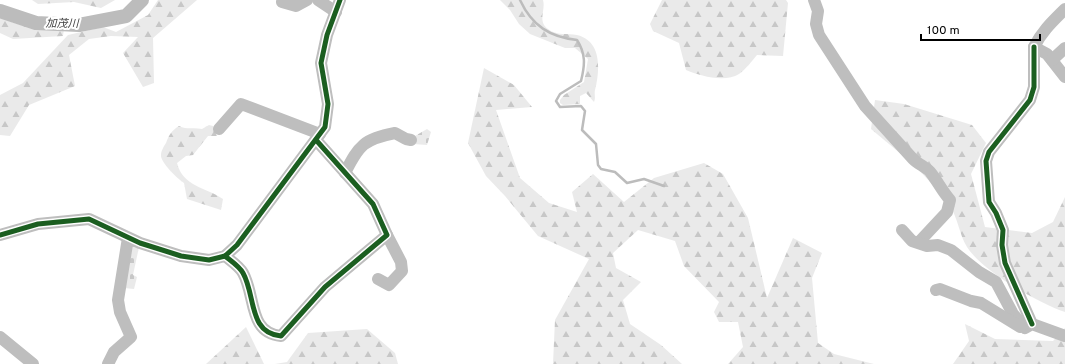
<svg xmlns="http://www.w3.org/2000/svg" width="1065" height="364" font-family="Overpass,'Noto Sans JP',sans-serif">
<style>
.forest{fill:url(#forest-firs)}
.cemetery{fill:url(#cemetery-stones)}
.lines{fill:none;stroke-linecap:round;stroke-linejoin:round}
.stream{stroke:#bcbcbc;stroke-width:2.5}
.river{stroke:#bcbcbc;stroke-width:14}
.minor{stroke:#bebebe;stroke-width:12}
.cycleway-casing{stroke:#fff;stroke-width:8}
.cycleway{stroke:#1b5e20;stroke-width:5}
.labels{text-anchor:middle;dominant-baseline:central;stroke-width:4;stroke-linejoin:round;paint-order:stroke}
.water-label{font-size:11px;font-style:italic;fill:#414141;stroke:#fff}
</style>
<defs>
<pattern id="forest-firs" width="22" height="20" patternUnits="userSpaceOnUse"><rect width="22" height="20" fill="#eaeaea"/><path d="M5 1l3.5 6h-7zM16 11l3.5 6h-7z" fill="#c7c7c7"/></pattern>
<pattern id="cemetery-stones" width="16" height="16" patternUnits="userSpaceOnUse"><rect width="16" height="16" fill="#eaeaea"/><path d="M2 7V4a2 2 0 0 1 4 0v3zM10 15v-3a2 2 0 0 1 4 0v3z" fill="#c7c7c7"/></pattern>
</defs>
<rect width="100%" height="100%" fill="#fff"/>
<g class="forest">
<path d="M32,0h83l-14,8 -27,-6 -36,2z"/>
<path d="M158,0h39l-44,38 1,45 -11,4 -20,-34 15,-16 -27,-1 -22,3 -20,16 6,31 -46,19 -19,31 -10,-1v-40l23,-12 45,-48 35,-8 13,5 32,-17z"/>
<path d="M500,0h43c3,10 -6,21 5,29 8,7 20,4 29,6 25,6 23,35 18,55 -1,4 1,8 -1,12l-8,-9 -6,3v8l-17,1 -3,-2v-3l4,-5 20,-13 4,-23 -13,-11h-10l-35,-14 -11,-10 -9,-14z"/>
<path d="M662,0h124l2,3 -5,53 -26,-1c-5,6 -11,14 -18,19 -14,9 -39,2 -53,-4l-7,-27 -26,-12 -3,-7z"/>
<path d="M0,17c21,11 41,12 64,12l-1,7 -50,3 -13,-6z"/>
<path d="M484,68l30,17 18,22 -36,3 24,68 29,25 28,9 -5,-20 21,-18 31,28 30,-24 50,-15 19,11 25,44 19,80 26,-60 29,15 -10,25 6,65 16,11 40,10h-146l15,-17 -5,-25h-19l-5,-10 5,-10 -35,-36 -9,-25 -37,-11 -25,23 3,15 25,14 -18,18 7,24 31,21 21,19h-129l2,-44 34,-61 -51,-23 -33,-40 -19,-20 -18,-33z"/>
<path d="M875,100l29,4 68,21 14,18 -15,31 14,53 47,6 21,-11 12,-25v115c-28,-10 -82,-40 -98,-65 -8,-13 -9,-30 -18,-42 -22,-31 -49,-52 -78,-76z"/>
<path d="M209,125l4,1 4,10h-9l-15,19 -7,1 -9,7c6,24 29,24 46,36l-2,11 -34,-11 -3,-16c-6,-4 -24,-21 -23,-28 0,-4 3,-9 5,-12 3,-8 5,-12 13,-17 8,4 15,1 23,3z"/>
<path d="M965,324l30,15 58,2 12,-13v36h-112l16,-23z"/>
<path d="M246,327l18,37h-58z"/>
<path d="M367,329l28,24 3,11h-123l12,-2 21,-29z"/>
</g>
<g class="cemetery">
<path d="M427,129l4,3 -4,13 -14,-1 2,-8z"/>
<path d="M130,244l9,3 -6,28 4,2 -3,12 -10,-1z"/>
</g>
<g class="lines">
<path class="stream" d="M520,0c12,26 30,37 57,40 9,14 8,25 4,41l-21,13 -4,7 4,6 21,-1 4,5 -3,19 14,14 2,21 3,4 14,3 12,11 17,-4 20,7"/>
<path class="river" d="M0,11l36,12 43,2 47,-9 16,-16"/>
<g class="minor">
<path d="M318,0l18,12"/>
<path d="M814,0l4,11 -2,13 3,11 46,71 48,53c5,5 16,10 18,14 7,9 11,18 19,27l-3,12 -28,30"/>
<path d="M282,2l14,4 11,-6"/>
<path d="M1065,9c-12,12 -23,22 -31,38l13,7 18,23"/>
<path d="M1052,60l13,-12"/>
<path d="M219,129l22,-25 79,30"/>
<path d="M345,173c14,-28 19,-34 50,-40l11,6 5,1"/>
<path d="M902,230l10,11 15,5 11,-1 13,5 28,22 17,10 17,32 12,14 7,-4 33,12"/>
<path d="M0,235l38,-11 51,-5 51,24 41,13 28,4 16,-4 12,-11 88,-118 3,-23 -7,-41 6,-28 13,-35"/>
<path d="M225,256c6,5 14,10 18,17 13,23 5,60 38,63l44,-49 62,-52 -14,-31 -57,-64"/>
<path d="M378,279l11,6 13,-14 -1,-9 -14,-27"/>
<path d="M936,290l4,-1 31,12 10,2 39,24"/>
<path d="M1032,324l-27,-61 -3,-18 1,-15 -7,-17 -7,-11 -3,-41 3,-9 41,-52 4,-13v-40"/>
<path d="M0,337l33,27"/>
<path d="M108,364l6,-12 17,-15 -11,-25 -2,-12 10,-62"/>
</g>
<g class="cycleway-casing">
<g id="cycleway">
<path d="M0,235l38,-11 51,-5 51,24 41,13 28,4 16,-4 12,-11 88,-118 3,-23 -7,-41 6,-28 13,-35"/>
<path d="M225,256c6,5 14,10 18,17 13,23 5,60 38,63l44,-49 62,-52 -14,-31 -57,-64"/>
<path d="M1032,324l-27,-61 -3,-18 1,-15 -7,-17 -7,-11 -3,-41 3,-9 41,-52 4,-13v-40"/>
</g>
</g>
<use href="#cycleway" class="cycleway"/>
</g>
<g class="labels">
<g class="water-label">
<text transform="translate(62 24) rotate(1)">加茂川</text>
</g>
</g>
<path d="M921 34v6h119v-6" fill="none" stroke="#000000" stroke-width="2"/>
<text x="927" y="34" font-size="12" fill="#000000" stroke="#ffffff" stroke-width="3" paint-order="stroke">100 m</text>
</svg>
